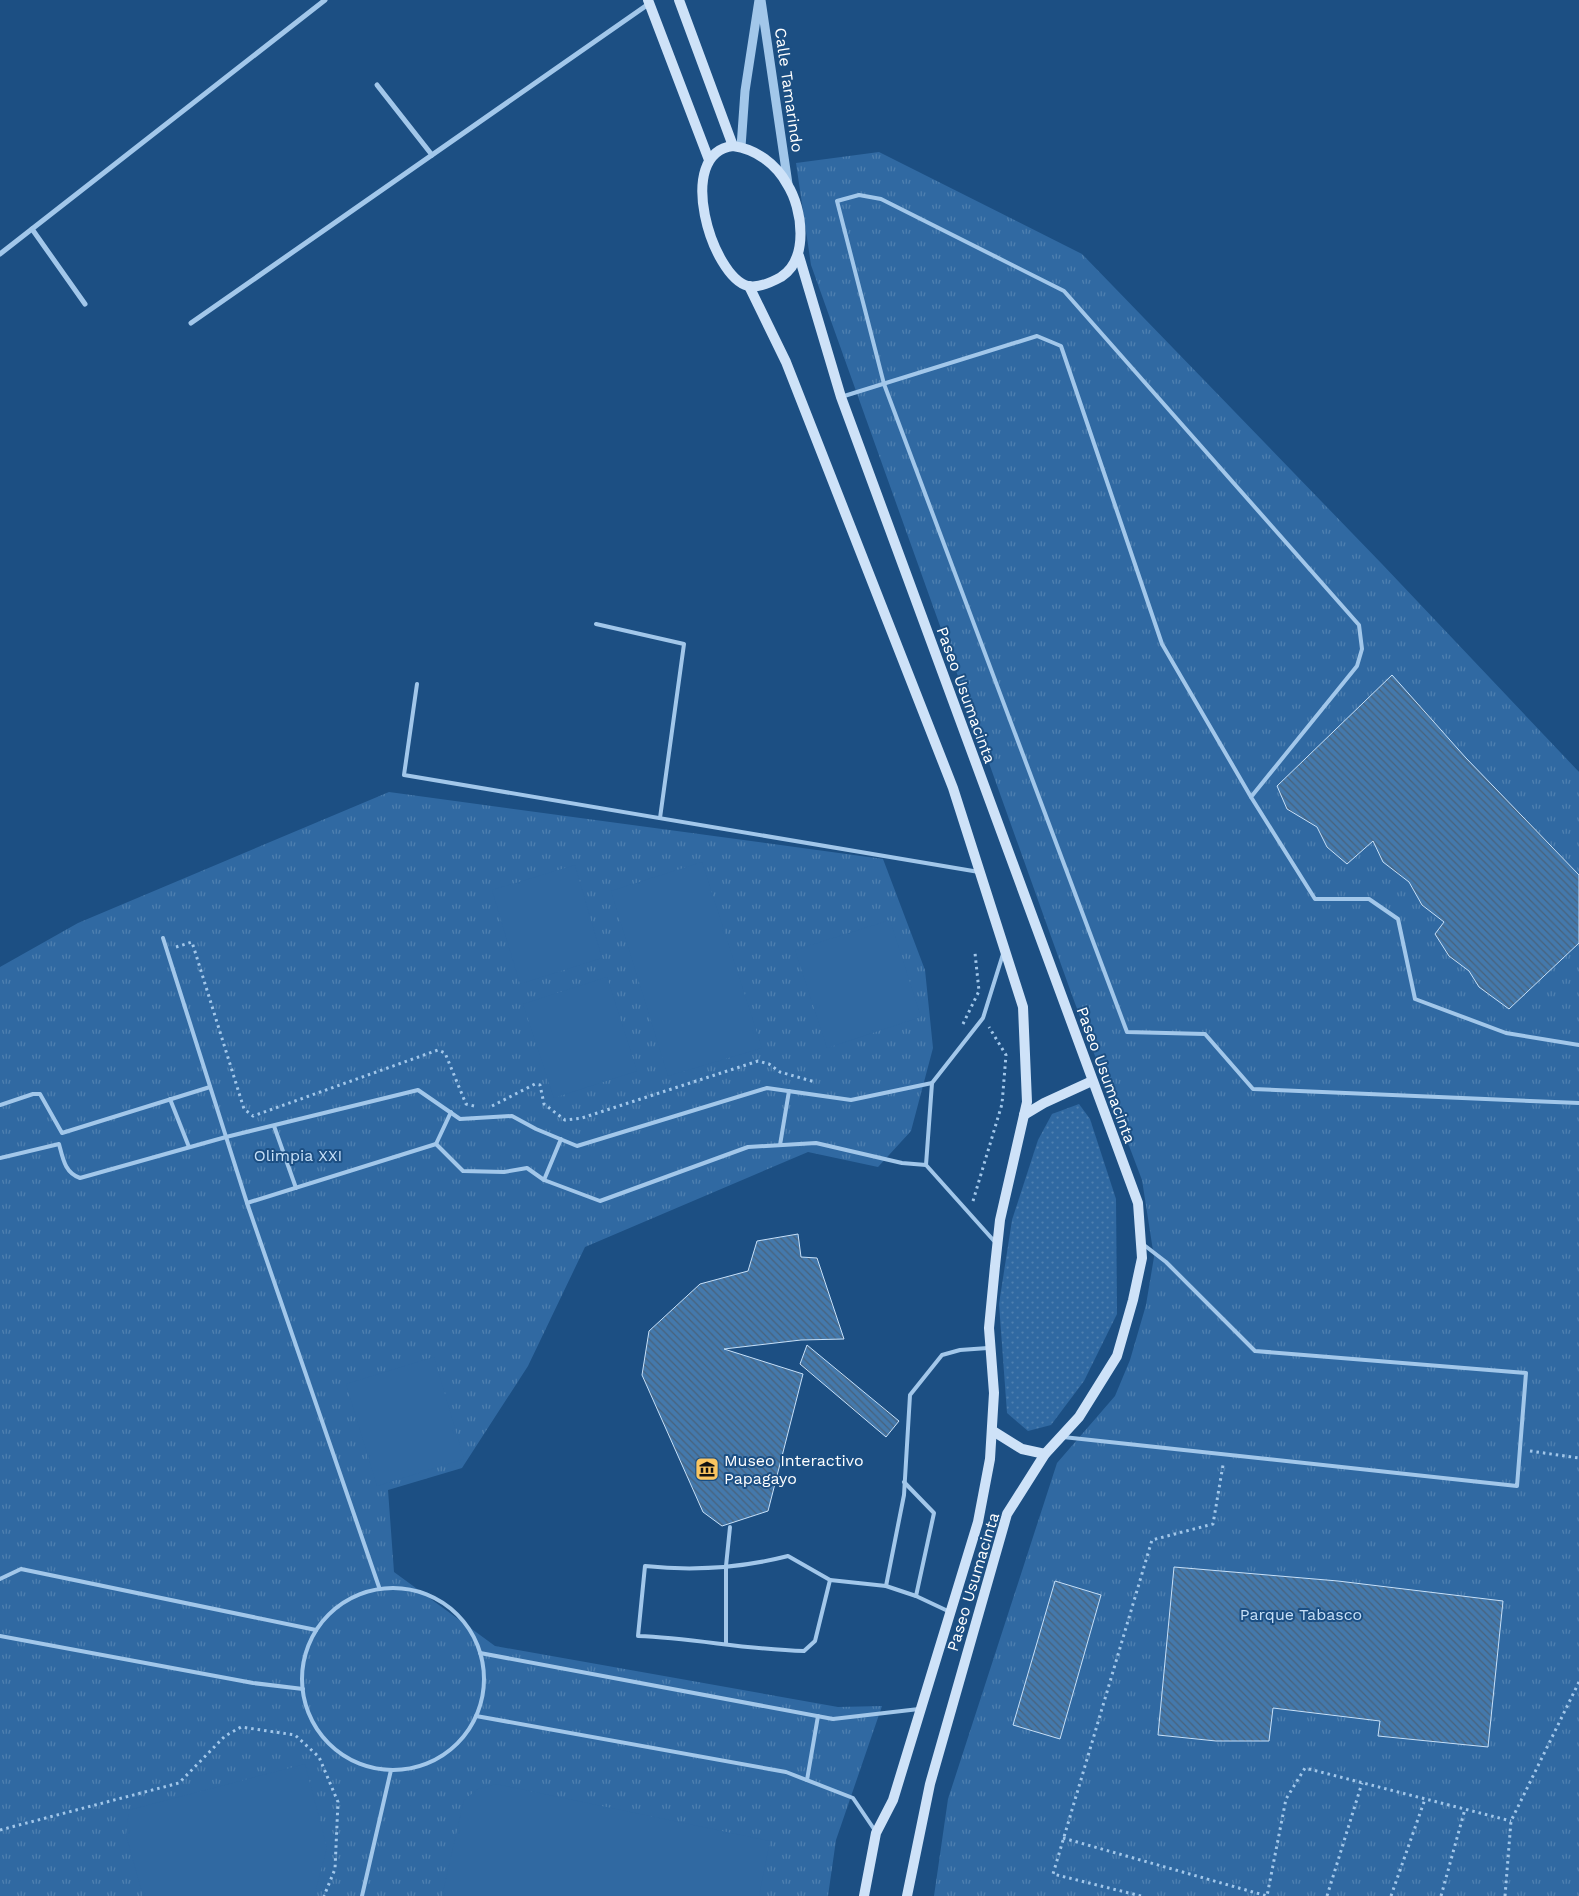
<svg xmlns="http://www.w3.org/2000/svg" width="1579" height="1896" font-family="'Work Sans',sans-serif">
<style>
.grass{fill:url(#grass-dots)}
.park{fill:url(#park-tufts)}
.pitch{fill:#3069a2}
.building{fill:url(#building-back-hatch);stroke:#c7e0f8}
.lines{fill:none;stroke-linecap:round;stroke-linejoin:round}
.path{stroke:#a2c7ea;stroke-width:3;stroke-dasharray:2.5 4;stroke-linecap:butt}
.service{stroke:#a2c7ea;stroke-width:4}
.minor{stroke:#a2c7ea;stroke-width:5}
.tertiary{stroke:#a2c7ea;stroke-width:9}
.secondary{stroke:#cee2f8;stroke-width:10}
.labels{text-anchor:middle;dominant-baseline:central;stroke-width:4;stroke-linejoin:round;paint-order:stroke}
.street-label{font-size:16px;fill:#fff;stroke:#1c4f83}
.park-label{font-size:16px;fill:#c7e0f8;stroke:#1c4f83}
.poi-label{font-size:16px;fill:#fff;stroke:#1c4f83;text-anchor:start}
</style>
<defs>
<pattern id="grass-dots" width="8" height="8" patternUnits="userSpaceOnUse" patternTransform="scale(1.25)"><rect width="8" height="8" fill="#3069a2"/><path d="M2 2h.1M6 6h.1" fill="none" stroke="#4f80b0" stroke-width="1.8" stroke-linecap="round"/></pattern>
<pattern id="park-tufts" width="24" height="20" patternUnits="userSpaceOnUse" patternTransform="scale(1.25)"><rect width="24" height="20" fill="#3069a2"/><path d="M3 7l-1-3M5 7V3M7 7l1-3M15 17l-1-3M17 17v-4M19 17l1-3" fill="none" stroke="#4f80b0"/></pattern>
<pattern id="building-back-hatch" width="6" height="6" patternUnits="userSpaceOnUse" patternTransform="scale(1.25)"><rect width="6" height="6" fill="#4479ac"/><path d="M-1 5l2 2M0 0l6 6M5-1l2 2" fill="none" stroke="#48627c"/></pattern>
</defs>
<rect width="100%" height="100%" fill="#1c4f83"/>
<path class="grass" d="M1079,1104l11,15 26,80 1,115 -33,67 -33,44 -23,6 -21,-18 -8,-109 13,-84 26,-80 14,-26z"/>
<g class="park">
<path d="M879,152l203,102 300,310 197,208v1124h-645l14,-97 109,-336 58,-67 15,-36 16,-55 8,-48 -12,-77 -69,-182 -262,-733 -15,-102z"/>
<path d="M389,792l494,67 42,111 8,78 -22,83 -33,36 -70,-15 -223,95 -57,119 -66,102 -74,22 6,82 101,74 343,61 44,-1 -46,134 -8,56h-828v-929l78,-44z"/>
</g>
<g class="pitch">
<path d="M702,862l60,186 -94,28 -57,-185z"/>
<path d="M575,865l27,93 -82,26 -28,-94z"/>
<path d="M890,920l31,97 -94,31 -32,-98z"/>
<path d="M607,977l30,94 -83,27 -31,-94z"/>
<path d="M434,1357l30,102 -87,27 -31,-102z"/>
<path d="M305,1764l22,84 -13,48h-171l-17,-61 3,-25z"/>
<path d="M496,1784l274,57 -11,55h-317l22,-96 14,-11z"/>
</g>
<g class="building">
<path d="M1392,675l74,83 113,117v68l-70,66 -30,-22 -10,-16 -20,-15 -14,-22 9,-12 -22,-17 -13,-23 -26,-20 -10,-21 -26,23 -20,-17 -10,-20 -30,-18 -10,-23z"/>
<path d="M798,1234l3,23 16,1 27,81 -43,1 -77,9 79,25 -35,137 -46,15 -19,-14 -61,-137 7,-44 51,-47 48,-13 9,-30z"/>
<path d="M807,1345l92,76 -13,16 -86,-73z"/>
<path d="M1174,1567l164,14 165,20 -15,146 -110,-11 2,-15 -107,-13 -4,33h-53l-58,-6z"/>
<path d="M1055,1581l46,14 -41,144 -47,-14z"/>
</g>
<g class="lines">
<g class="path">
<path d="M176,947l16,-5 52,167 9,7 185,-66 7,3 21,51 8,2"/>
<path d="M963,1024l16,-33 -4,-38"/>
<path d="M492,1106l43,-22 5,1 4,19 21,16 17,-2 176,-57 11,3 11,8 35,10"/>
<path d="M973,1201l29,-97 4,-49 -17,-28"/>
<path d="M1530,1451l49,7"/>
<path d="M0,1830l179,-47 46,-47 16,-9 54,8 24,22 19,45 -3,67 -11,27"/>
<path d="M1063,1838l204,58 19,-97 19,-31 206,53"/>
<path d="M1141,1896l-88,-22 99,-334 61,-16 10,-59"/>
<path d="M1327,1896l35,-113"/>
<path d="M1391,1896l34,-97"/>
<path d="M1441,1896l24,-87"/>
<path d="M1505,1896l6,-75 68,-139"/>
</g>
<g class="service">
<path d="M841,397l196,-61 24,10 101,298 89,153"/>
<path d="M596,624l88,20 -24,174"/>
<path d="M417,684l-13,91 575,97"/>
<path d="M163,938l84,265 132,384"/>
<path d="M1579,1045l-73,-12 -91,-34 -17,-80 -29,-20h-54l-64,-102 106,-131 5,-17 -3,-24 -295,-334 -183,-92 -22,-4 -22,6 47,183 243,648 78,2 48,55 326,14"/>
<path d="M170,1099l19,48"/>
<path d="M0,1105l33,-11h7l22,39 148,-46"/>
<path d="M274,1126l22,62"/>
<path d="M436,1144l15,-32"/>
<path d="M780,1145l9,-54"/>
<path d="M0,1158l59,-14c4,15 6,29 21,34l146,-41 192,-47 42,29 52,-3 24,13 41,17 190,-58 84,12 81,-17"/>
<path d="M544,1180l17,-41"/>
<path d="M247,1203l189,-59 27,27 41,1 23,-4 17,12 56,21 148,-54 68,-4 86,20 24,2"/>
<path d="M995,1242l-69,-77 6,-82 51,-65 20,-64"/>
<path d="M1063,1437l454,49 9,-113 -271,-22 -89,-89 -22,-17"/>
<path d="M904,1482l30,31 -18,83"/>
<path d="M788,1556l42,24 -15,61 -11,10c-56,-1 -110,-13 -166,-15l7,-70c47,5 96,2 143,-10z"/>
<path d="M0,1579l21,-10 295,61"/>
<path d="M830,1580l56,6 30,10 34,16"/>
<path d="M886,1586l18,-91 6,-100 32,-40 18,-5 28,-2"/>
<circle cx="393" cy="1679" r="91"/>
<path d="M0,1636l253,47 50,6"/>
<path d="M726,1643v-77l4,-39"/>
<path d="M480,1653l353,66 86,-10"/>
<path d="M476,1716l310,56 67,26 23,34"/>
<path d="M807,1780l11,-64"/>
<path d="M362,1896l29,-126"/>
</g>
<g class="minor">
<path d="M377,85l55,70"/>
<path d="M32,229l53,75"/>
<path d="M0,254l325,-254"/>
<path d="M191,323l459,-320"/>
</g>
<g class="tertiary">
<path d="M761,0l27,184"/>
<path d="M741,147l4,-56 14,-91"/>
</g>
<g class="secondary">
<path d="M648,0l61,160"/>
<path d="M679,0l54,146"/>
<path d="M733,146c23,3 43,18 54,38 16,25 22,75 -6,93 -9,5 -23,11 -33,9 -36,-9 -74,-133 -15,-140z"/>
<path d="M799,256l42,141 297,806 4,55 -9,42 -16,56 -38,61 -34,37 -38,60 -77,270 -23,112"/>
<path d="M749,286l37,76 167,426 70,219 4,95 -27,118 -5,46 -6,62 5,65 -4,66 -12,63 -85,278 -17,33 -12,63"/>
<path d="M1024,1115l20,-12 48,-22"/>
<path d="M993,1431l29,18 23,5"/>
</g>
</g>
<defs>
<g id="museum-square" transform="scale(1.25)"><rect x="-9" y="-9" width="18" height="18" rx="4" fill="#fac560" stroke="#1c4f83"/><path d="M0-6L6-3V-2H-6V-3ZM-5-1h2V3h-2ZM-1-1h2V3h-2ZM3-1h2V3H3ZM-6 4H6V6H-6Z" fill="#111"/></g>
</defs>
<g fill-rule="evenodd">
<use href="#museum-square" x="707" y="1469"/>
</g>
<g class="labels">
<g class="street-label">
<text transform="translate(789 90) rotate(82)">Calle Tamarindo</text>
<text transform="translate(966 695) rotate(70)">Paseo Usumacinta</text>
<text transform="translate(1106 1075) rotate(70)">Paseo Usumacinta</text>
<text transform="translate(973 1582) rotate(-73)">Paseo Usumacinta</text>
</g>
<g class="park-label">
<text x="298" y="1155">Olimpia XXI</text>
<text x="1301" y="1614">Parque Tabasco</text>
</g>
<g class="poi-label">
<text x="724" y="1460">Museo Interactivo<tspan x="724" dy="18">Papagayo</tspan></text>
</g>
</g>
</svg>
